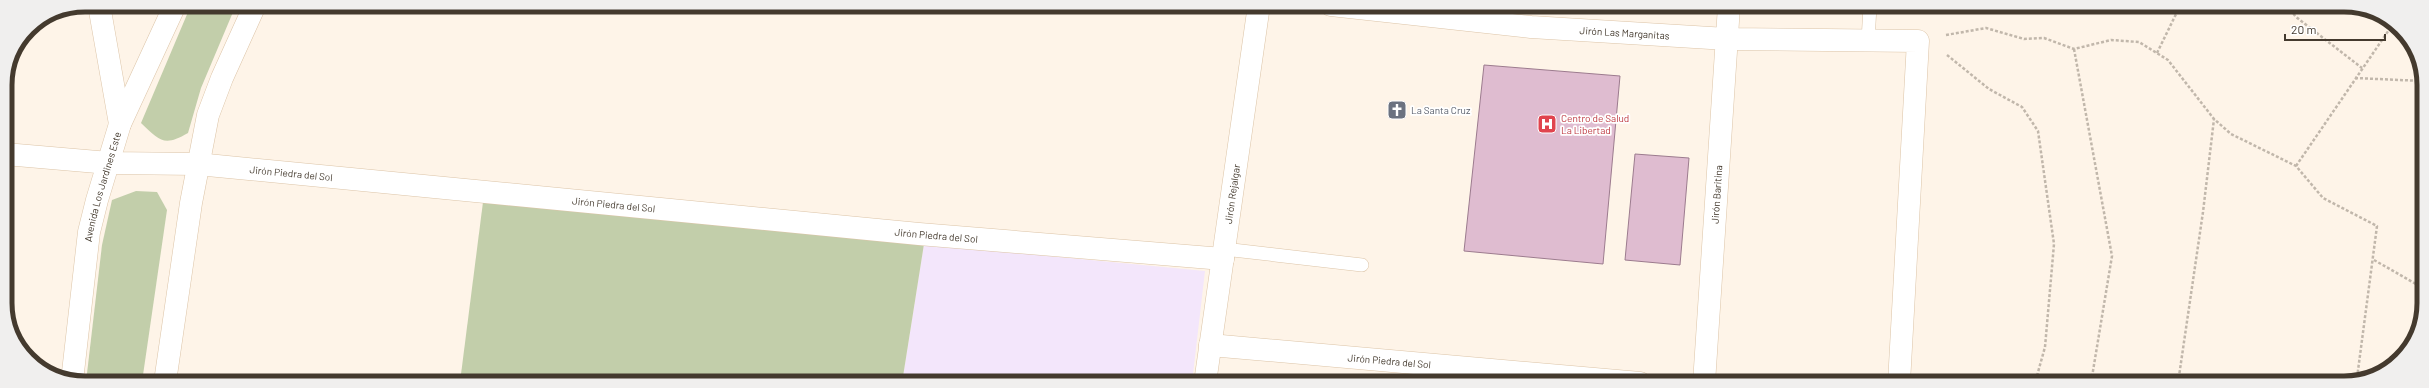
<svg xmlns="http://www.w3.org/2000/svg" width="2429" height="388" font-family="Barlow,sans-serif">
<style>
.education{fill:#f3e6fb}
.green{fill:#c2ceaa}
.building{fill:#dfbcd0;stroke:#9c7b8e}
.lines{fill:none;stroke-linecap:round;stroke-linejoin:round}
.lane-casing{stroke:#dcc4a7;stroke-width:14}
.street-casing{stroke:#dcc4a7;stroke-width:23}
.secondary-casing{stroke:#dcc4a7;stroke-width:23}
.path{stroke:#c1b7ab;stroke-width:2.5;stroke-dasharray:3 2;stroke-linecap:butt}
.lane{stroke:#fff;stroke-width:13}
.street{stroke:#fff;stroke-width:22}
.secondary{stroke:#fff;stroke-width:22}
.labels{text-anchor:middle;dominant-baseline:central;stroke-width:3.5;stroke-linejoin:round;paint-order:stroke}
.street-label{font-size:10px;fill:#443a2e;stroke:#fff}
.worship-label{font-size:10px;fill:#5b616d;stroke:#fff;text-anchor:start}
.health-label{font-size:10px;fill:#be3a42;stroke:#fff;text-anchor:start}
.rim{fill:none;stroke:#443a2e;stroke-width:5}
</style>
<rect width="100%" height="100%" fill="#fef4e8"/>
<path class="education" d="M924,244l281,27 -13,112h-290z"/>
<g class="green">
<path d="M191,5h45l-35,83 -13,45c-24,14 -28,8 -47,-10z"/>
<path d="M136,191l21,1 10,18 -25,172h-56l16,-137 10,-45z"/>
<path d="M483,202l441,42 -22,139 -442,-1z"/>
</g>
<g class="building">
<path d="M1484,65l136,11 -17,188 -139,-13z"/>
<path d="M1635,154l54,4 -9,107 -55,-5z"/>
</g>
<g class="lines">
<g class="lane-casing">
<g id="lane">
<path d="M1868,41l2,-35"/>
<path d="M1224,249l138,16"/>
</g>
</g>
<g class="street-casing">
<g id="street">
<path d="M99,5l21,119"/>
<path id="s1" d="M1331,5l200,22 196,12 191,2 -19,342"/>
<path id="s2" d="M5,154l104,9 88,1 722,70 304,25"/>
<path id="s3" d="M1210,345l430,38"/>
<path id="s4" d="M1205,383l54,-378"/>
<path id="s5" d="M1704,383l25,-377"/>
</g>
</g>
<g class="secondary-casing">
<g id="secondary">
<path id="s6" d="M72,381l17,-149 8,-32 23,-76 55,-119"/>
<path d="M165,382l26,-179 17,-88 14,-37 33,-73"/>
</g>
</g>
<g class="path">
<path d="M2287,6l9,11 66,51"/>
<path d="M1946,35l40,-7 38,11 20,-1 30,11 37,-9 28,2 29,18 46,59 17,15 65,32 27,32 54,28 -20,152"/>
<path d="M2074,49l38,207 -21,127"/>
<path d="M2157,53l23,-47"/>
<path d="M1947,55l42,34 33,18 16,24 16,113 -9,103 -10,36"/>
<path d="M2355,78l67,3"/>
<path d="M2296,166l97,-142"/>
<path d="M2374,260l49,28"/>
<path d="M2178,383l25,-171 11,-93"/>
</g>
<use href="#lane" class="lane"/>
<use href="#street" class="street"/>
<use href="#secondary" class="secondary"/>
</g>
<defs>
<g id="church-square" transform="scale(1)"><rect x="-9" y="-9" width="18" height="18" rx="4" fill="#6b7280" stroke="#fff"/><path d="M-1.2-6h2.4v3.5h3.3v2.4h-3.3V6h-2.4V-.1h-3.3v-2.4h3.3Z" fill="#fff"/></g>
<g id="hospital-square" transform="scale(1)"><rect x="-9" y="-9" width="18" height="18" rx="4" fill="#e0444e" stroke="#fff"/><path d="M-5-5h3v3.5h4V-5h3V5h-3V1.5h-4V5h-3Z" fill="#fff"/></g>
</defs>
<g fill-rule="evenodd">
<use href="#church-square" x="1397" y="110"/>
<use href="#hospital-square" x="1547" y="124"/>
</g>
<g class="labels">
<g class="street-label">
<text stroke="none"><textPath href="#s1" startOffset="295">Jirón Las Marganitas</textPath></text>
<text stroke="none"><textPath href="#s2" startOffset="287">Jirón Piedra del Sol</textPath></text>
<text stroke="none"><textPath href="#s6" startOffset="197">Avenida Los Jardines Este</textPath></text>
<text stroke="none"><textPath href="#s4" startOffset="191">Jirón Rejalgar</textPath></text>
<text stroke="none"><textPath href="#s5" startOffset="189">Jirón Baritina</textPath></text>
<text stroke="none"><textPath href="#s2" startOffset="611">Jirón Piedra del Sol</textPath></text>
<text stroke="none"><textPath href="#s2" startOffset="935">Jirón Piedra del Sol</textPath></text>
<text stroke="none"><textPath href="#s3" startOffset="180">Jirón Piedra del Sol</textPath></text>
</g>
<g class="worship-label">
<text x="1411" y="110">La Santa Cruz</text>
</g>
<g class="health-label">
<text x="1561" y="118">Centro de Salud<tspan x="1561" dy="12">La Libertad</tspan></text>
</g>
</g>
<path d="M0 0H2429V388H0ZM85 12H2344A73 73 0 0 1 2417 85V303A73 73 0 0 1 2344 376H85A73 73 0 0 1 12 303V85A73 73 0 0 1 85 12Z" fill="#f0efee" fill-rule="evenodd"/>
<path class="rim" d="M85 12H2344A73 73 0 0 1 2417 85V303A73 73 0 0 1 2344 376H85A73 73 0 0 1 12 303V85A73 73 0 0 1 85 12Z"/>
<path d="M2285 34v6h100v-6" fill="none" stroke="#443a2e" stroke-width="2"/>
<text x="2291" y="34" font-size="12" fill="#443a2e" stroke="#ffffff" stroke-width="3" paint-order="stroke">20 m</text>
</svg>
